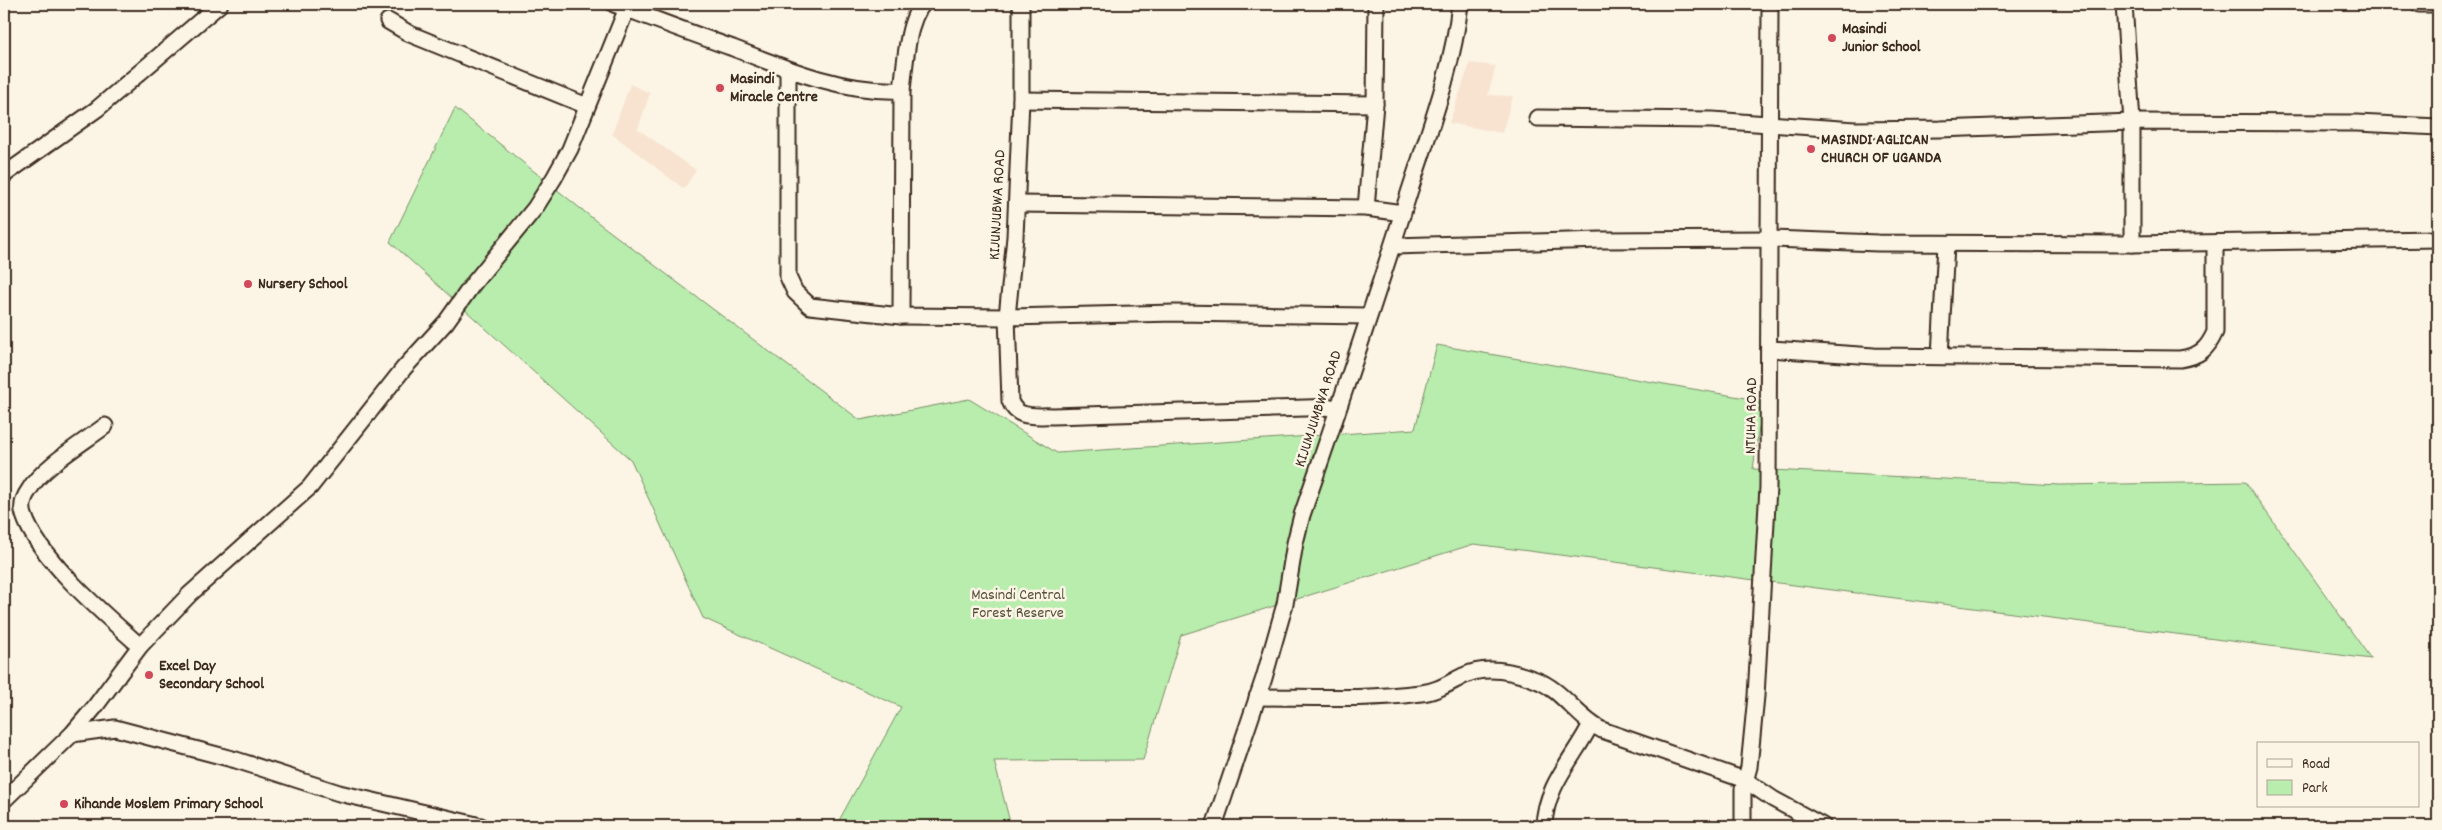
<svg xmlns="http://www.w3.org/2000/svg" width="2442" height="830" font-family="Dekko,sans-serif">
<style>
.built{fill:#f8e3d1}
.green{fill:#b8edae;stroke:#7a8c66}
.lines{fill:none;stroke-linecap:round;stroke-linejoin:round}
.minor-casing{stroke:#3b2a1e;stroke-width:19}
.minor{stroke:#fcf5e5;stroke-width:15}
.poi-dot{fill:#d1495b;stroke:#fcf5e5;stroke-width:2}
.labels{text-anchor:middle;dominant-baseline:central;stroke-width:5;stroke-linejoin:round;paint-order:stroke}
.poi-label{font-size:16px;font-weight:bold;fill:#3b2a1e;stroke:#fcf5e5;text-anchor:start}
.street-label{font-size:16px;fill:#3b2a1e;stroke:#fcf5e5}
.park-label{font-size:16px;fill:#54513b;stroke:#fcf5e5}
</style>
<rect width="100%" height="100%" fill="#fcf5e5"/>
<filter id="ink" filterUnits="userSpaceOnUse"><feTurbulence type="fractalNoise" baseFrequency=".02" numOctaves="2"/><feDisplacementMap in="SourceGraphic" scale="10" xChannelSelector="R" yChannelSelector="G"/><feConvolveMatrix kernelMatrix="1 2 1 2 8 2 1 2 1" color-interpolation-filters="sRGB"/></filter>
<g filter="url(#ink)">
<g class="built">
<path d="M1470,63l26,3 -8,29 25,1 -11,37 -53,-10z"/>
<path d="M630,84l20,9 -12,36 58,41 -12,19 -72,-55z"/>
</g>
<path class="green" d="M455,108l141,113 264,199 109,-21 88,54 358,-24 22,-84 326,56 -10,68 306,16 186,-3 126,177 -897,-115 -293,91 -38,125 -149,1 17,65h-175l65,-119 -198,-89 -72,-158 -241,-218z"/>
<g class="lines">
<g class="minor-casing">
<g id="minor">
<path d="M614,4c40,15 79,30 119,44 53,21 111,45 169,42 3,-23 5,-71 21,-86"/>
<path d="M1021,4v96l-6,137 -8,80 3,84c7,19 26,14 43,15l285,-9"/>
<path d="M2124,4l8,118v122"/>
<path d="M2419,4h19"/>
<path d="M388,21l22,13 177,72"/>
<path d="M788,69v208l7,15 15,14 91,10 106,1 168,-4 193,3"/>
<path d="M1021,100l354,4"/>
<path d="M1537,118l175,2 143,10 85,-1 192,-7 225,1 81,4"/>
<path d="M4,175l93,-66 123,-105"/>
<path d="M1017,204l349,4 37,5"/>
<path d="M1366,208l9,-104 1,-100"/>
<path d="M1393,246l208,-6 169,-1 108,4 254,1 306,-5"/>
<path d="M901,316l1,-226"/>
<path d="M1770,349l104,7 306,3c19,-3 27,-9 35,-27v-89"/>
<path d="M1940,356l6,-112"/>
<path d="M105,426c-21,16 -64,42 -76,64 -5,7 -8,16 -5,25 13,42 83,102 116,131"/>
<path d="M1257,697c54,0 110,3 164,-4 15,-1 28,-10 42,-17 22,-11 50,-5 73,4 27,10 41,38 66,50l143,50 28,19 50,27"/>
<path d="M72,734l43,-6 121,32 103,33 142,33"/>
<path d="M4,800l68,-66 22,-26 46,-62 50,-52 120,-107 94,-119 42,-46 27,-38 62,-76 19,-30 16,-29 57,-141"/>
<path d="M1214,826l50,-148 21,-74 10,-61 7,-28c37,-107 73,-214 107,-322 20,-62 44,-124 51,-189"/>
<path d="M1544,826c1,-40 30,-68 47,-102"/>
<path d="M1743,826v-37l6,-22 7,-71 12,-209 2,-483"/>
</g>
</g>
<use href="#minor" class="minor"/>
</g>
</g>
<g class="poi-dot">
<circle cx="1832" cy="38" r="5"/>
<circle cx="720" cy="88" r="5"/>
<circle cx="1811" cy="149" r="5"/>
<circle cx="248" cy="284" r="5"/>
<circle cx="149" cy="675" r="5"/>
<circle cx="64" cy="804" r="5"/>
</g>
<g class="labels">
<g class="poi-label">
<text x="1842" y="29">Masindi<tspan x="1842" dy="18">Junior School</tspan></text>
<text x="730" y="79">Masindi<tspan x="730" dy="18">Miracle Centre</tspan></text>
<text x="1821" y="140">MASINDI AGLICAN<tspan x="1821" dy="18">CHURCH OF UGANDA</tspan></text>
<text x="258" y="284">Nursery School</text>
<text x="159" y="666">Excel Day<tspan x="159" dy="18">Secondary School</tspan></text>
<text x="74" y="804">Kihande Moslem Primary School</text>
</g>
<g class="street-label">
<text transform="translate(998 205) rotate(-87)">KIJUNJUBWA ROAD</text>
<text transform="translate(1319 409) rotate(-72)">KIJUMJUMBWA ROAD</text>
<text transform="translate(1752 416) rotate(-89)">NTUHA ROAD</text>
</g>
<g class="park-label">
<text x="1018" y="595">Masindi Central<tspan x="1018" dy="18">Forest Reserve</tspan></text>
</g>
</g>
<rect width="2442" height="830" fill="none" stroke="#fcf5e5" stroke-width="20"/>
<rect x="10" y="10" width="2422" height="810" fill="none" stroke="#3b2a1e" stroke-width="2" filter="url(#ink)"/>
<rect x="2257" y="742" width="162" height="65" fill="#fcf5e5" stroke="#afa495"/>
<rect x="2267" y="759" width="25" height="8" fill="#fcf5e5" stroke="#afa495"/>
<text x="2302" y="768" font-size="15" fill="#3b2a1e">Road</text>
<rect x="2267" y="780" width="25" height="15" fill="#b8edae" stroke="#afa495"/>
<text x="2302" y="792" font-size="15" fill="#3b2a1e">Park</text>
</svg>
